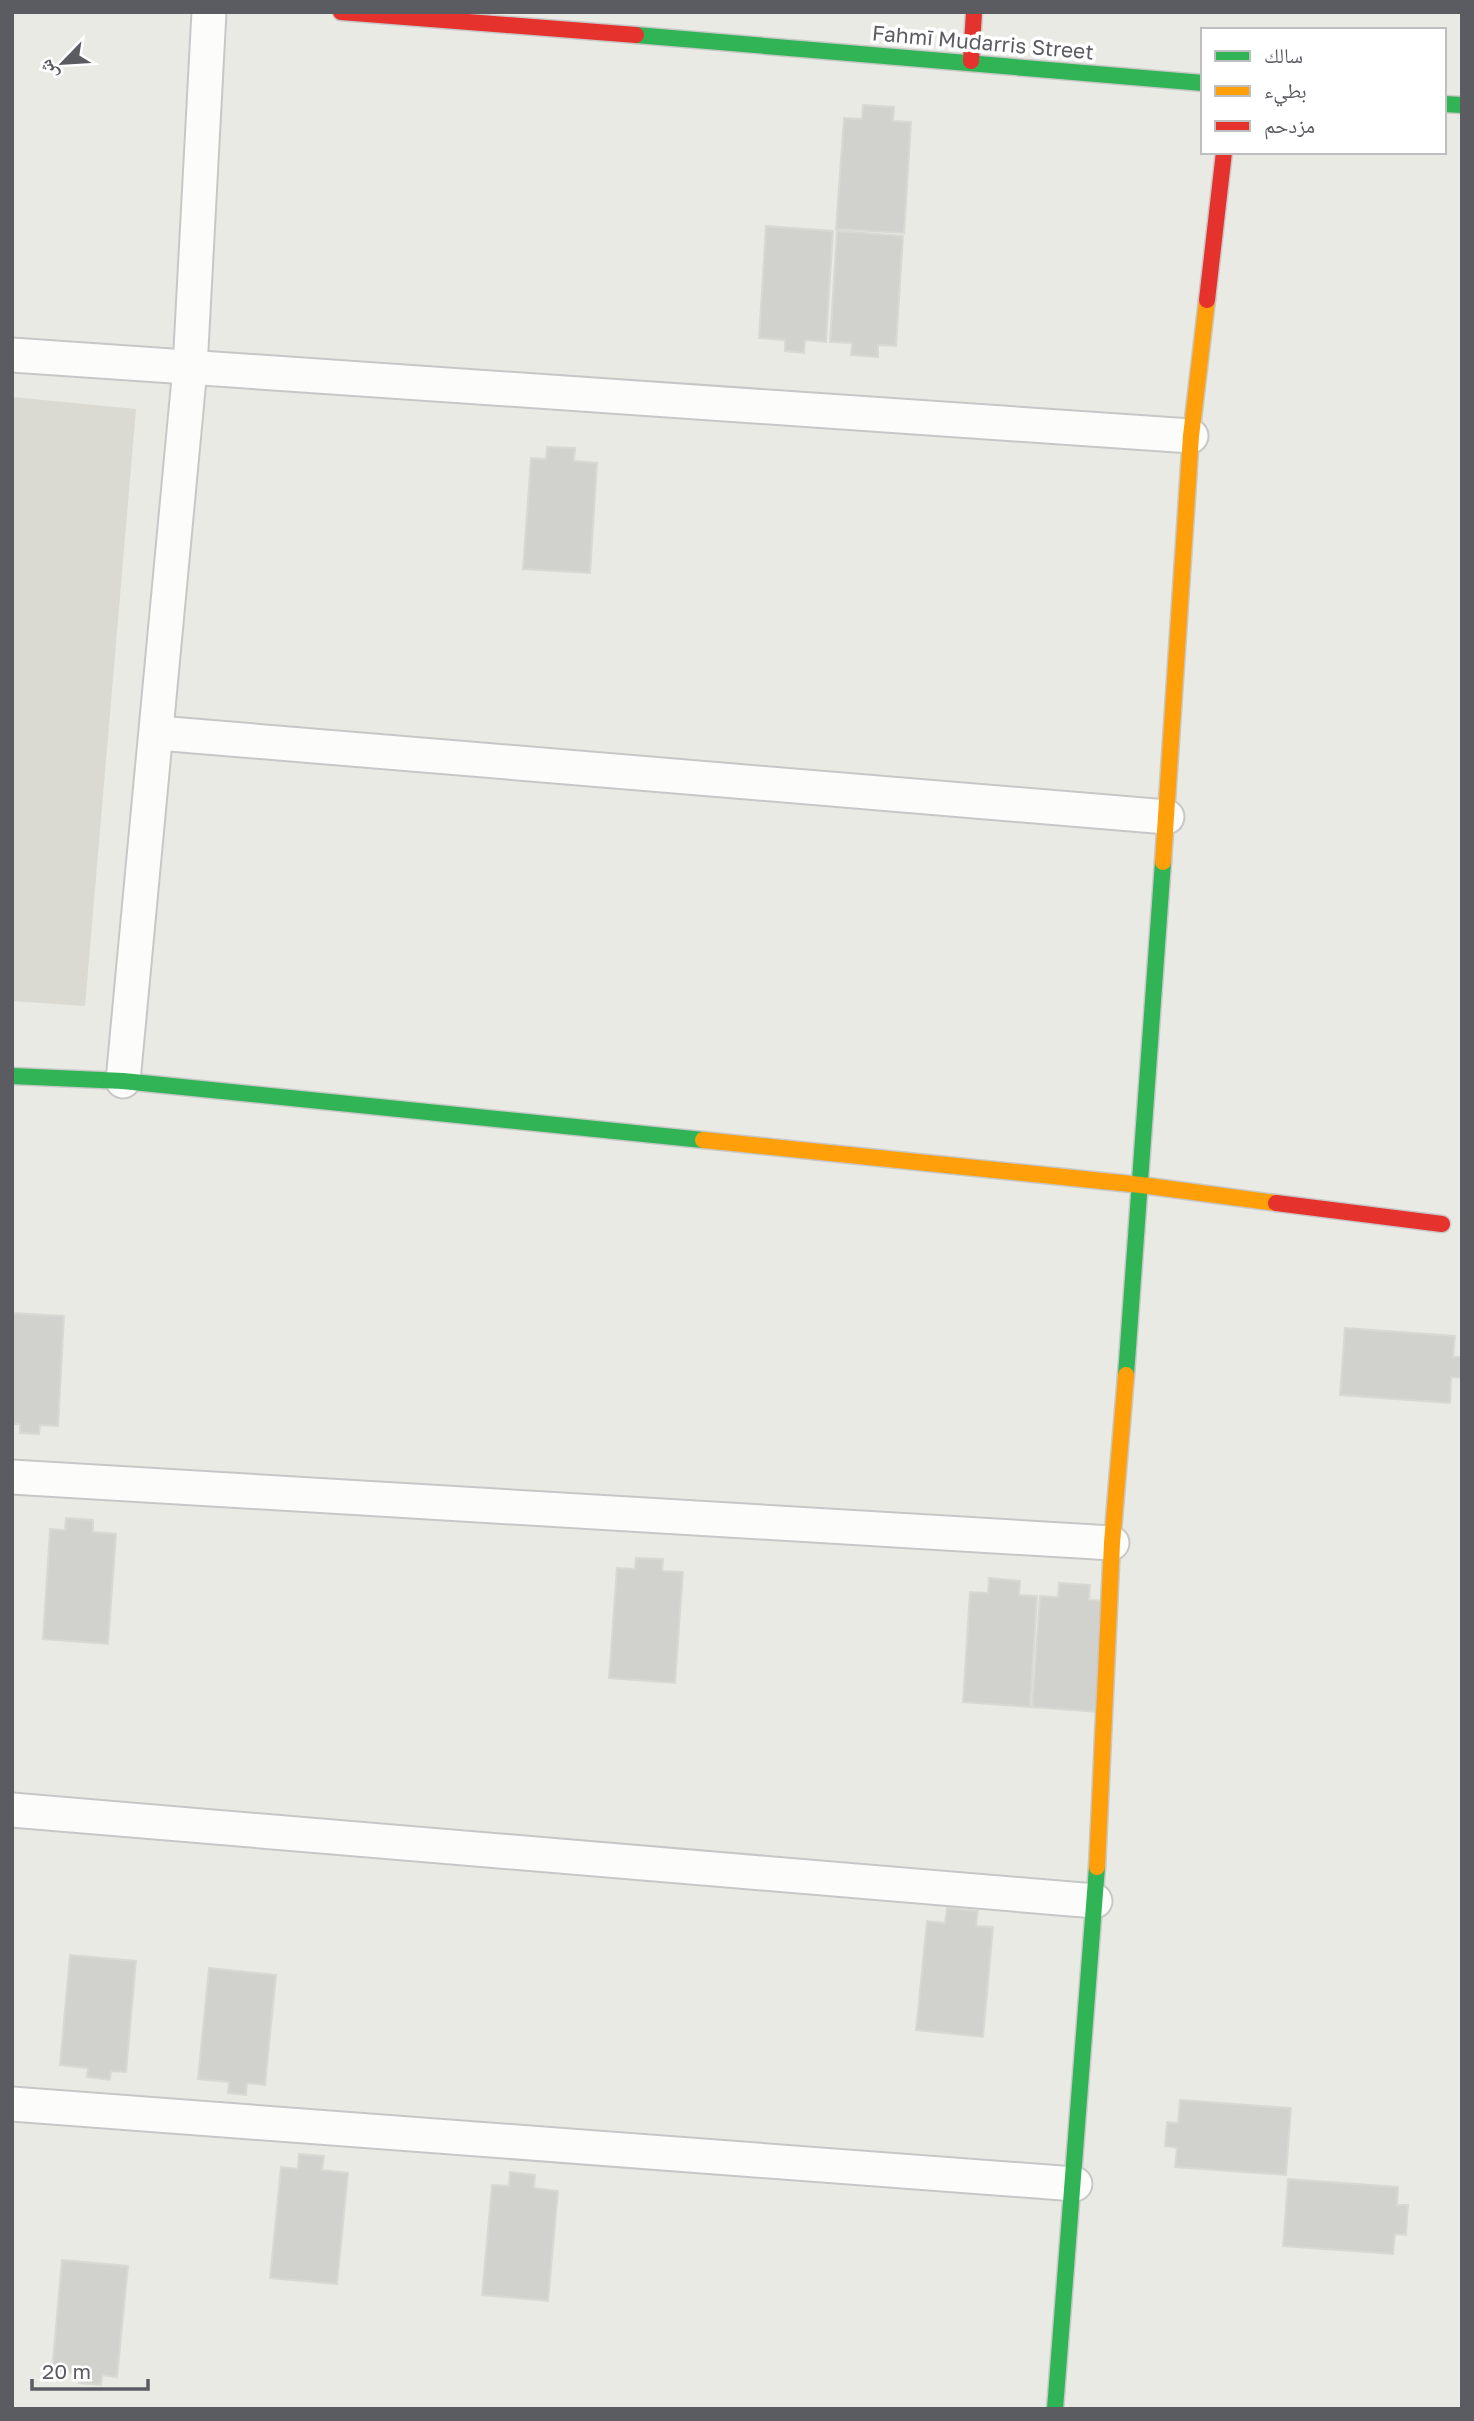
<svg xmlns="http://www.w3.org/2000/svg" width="1474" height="2421" font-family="'Golos Text','Noto Naskh Arabic',sans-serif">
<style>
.education{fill:#dadad3}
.building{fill:#d1d1ce;stroke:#d9d9d4;stroke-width:2}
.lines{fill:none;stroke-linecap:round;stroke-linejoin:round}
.street-casing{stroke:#c7c7c7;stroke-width:37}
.fast-casing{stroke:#c8c8c8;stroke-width:19}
.slow-casing{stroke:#c8c8c8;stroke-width:19}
.jam-casing{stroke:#c8c8c8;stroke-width:19}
.street{stroke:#fcfcfb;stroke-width:33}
.fast{stroke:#30b455;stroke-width:16}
.slow{stroke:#ff9f0a;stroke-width:16}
.jam{stroke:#e5322d;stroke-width:16}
.labels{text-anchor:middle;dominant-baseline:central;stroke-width:7;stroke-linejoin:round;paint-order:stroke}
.street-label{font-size:21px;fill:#5b5c62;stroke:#fff}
</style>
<rect width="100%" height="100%" fill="#eaeae5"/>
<path class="education" d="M12,397l124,12 -51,597 -73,-5z"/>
<g class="building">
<path d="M863,105l31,2 -1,14 18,1 -7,111 -68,-4 8,-111 18,1z"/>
<path d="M766,226l67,5 -7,111 -21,-2 -1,13 -19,-2v-11l-26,-2z"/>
<path d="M837,231l66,5 -7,110 -18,-1v12l-27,-2 1,-12 -22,-1z"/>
<path d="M547,447l28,1 -1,13 23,2 -7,110 -67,-4 8,-111 15,1z"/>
<path d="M12,1313l52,3 -6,110 -18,-1 -1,9 -19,-1v-9h-8z"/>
<path d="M1345,1328l110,8 -2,21h9v21l-11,-1 -1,26 -110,-8z"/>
<path d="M66,1518l27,2v12l23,2 -8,110 -65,-5 7,-110 15,1z"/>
<path d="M636,1558l27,1 -1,12 21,1 -8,111 -66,-5 8,-110 18,1z"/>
<path d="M989,1578l31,3 -1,14 18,1 -7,111 -67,-5 7,-110 18,1z"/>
<path d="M1059,1583l31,2 -1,15 17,1 -8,111 -66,-5 8,-111 18,1z"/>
<path d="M947,1908l31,3 -2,15 17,1 -10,110 -67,-7 11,-109 18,2z"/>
<path d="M70,1955l66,6 -10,111 -15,-1 -1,9 -23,-3 1,-9 -28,-3z"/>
<path d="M209,1968l67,7 -11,110 -18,-2 -1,12 -18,-2 1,-11 -31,-3z"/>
<path d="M1180,2100l111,8 -5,67 -111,-8 2,-19 -12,-2 2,-24 11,1z"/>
<path d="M299,2154l25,2 -2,14 26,3 -11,111 -67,-6 11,-111 17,2z"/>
<path d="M510,2172l25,3 -1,13 24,3 -10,110 -66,-6 10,-110 17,1z"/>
<path d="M1288,2179l110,8 -1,18h11l-2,30 -11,-1 -2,20 -110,-8z"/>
<path d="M62,2260l66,6 -11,111 -15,-2 -1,10 -22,-2 1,-9 -28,-3z"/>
</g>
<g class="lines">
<g class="street-casing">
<g id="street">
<path d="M12,355l1179,81"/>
<path d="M158,733l1009,84"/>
<path d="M123,1081l67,-713 19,-356"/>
<path d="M12,1477l1100,66"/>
<path d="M12,1810l1083,91"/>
<path d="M12,2104l1063,80"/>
</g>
</g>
<g class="fast-casing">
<g id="fast">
<path d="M636,35l567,48"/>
<path d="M1444,104l18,1"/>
<path d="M12,1076l111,5 580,59"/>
<path d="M1126,1375l37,-513"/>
<path d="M1055,2409l42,-542"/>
</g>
</g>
<g class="slow-casing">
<g id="slow">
<path d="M1163,862l28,-426 16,-136"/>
<path d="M703,1140l438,45 135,18"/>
<path d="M1097,1867l15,-324 14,-168"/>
</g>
</g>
<g class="jam-casing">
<g id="jam">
<path d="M341,12l295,23"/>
<path d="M971,61l3,-49"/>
<path d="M1207,300l17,-148"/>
<path d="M1276,1203l166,21"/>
</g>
</g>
<use href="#street" class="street"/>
<use href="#fast" class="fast"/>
<use href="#slow" class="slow"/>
<use href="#jam" class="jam"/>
</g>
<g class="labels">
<g class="street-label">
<text transform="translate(983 42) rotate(5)">Fahmī Mudarris Street</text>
</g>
</g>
<rect width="1474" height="2421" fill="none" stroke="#5b5c62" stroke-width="28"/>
<rect x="1201" y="28" width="245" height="126" fill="#ffffff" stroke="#bdbec0" stroke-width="2"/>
<rect x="1215" y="51" width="35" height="10" fill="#30b455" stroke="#bdbec0" stroke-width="2"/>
<text x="1264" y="63" font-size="21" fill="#5b5c62">سالك</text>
<rect x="1215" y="86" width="35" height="10" fill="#ff9f0a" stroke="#bdbec0" stroke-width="2"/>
<text x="1264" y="98" font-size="21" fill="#5b5c62">بطيء</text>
<rect x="1215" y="121" width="35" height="10" fill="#e5322d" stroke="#bdbec0" stroke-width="2"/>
<text x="1264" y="133" font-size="21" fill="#5b5c62">مزدحم</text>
<g transform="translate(63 63) rotate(245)" stroke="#ffffff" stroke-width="5" paint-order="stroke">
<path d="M0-5L12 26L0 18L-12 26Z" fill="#5b5c62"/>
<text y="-10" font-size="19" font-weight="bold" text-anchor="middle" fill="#5b5c62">ش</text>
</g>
<path d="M32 2379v10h116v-10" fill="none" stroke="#5b5c62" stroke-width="3.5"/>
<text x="42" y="2379" font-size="21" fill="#5b5c62" stroke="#ffffff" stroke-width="5" paint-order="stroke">20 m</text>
</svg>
